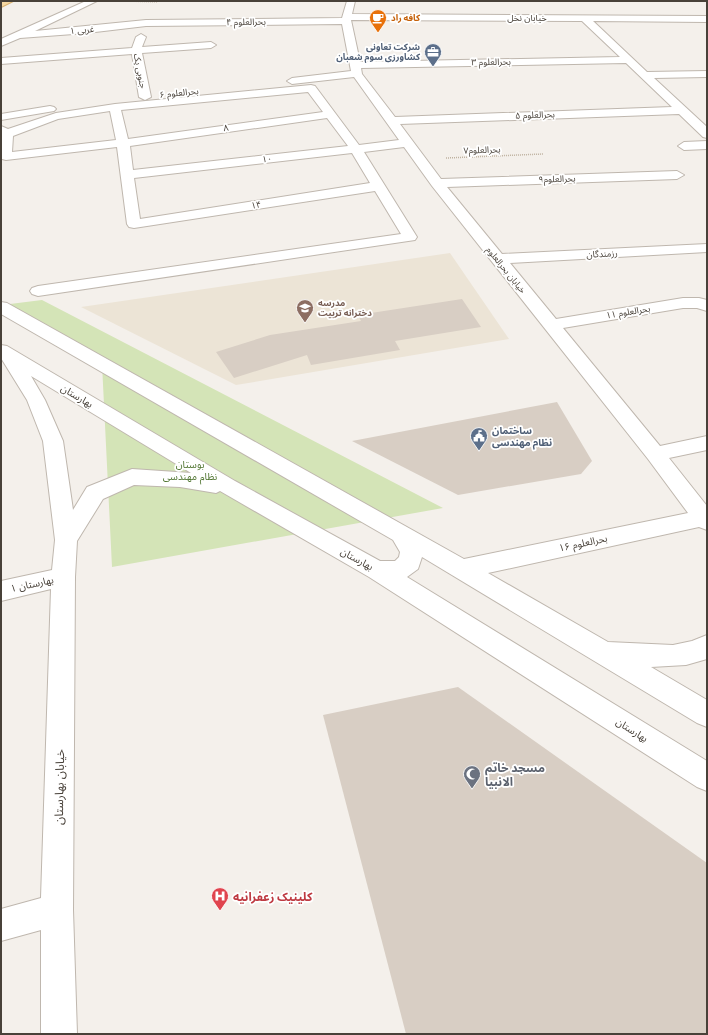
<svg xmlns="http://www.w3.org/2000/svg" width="708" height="1035" font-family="Poppins,'Noto Sans Arabic',sans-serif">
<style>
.education{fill:#ece4d6}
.green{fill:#d4e4b7}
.building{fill:#d8cec4}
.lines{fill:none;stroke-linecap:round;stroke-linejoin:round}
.minor-casing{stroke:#bfb7ae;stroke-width:2}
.major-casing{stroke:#dab372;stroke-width:2}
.path-far1{stroke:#bfb2a0;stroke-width:1;stroke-dasharray:1 1;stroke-linecap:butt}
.path{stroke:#bfb2a0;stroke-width:1.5;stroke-dasharray:1 1;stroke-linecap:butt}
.minor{fill:#fff;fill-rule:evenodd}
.major{fill:#f6d8a2;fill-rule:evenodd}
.labels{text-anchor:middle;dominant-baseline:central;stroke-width:3.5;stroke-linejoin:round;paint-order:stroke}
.far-food-label{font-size:9px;font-weight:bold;fill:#c56008;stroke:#fff;text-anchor:start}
.far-street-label{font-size:9px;fill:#484139;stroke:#fff}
.far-service-label{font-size:9px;font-weight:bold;fill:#4e5e75;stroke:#fff;text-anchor:end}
.far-education-label{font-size:9px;font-weight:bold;fill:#785e54;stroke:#fff;text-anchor:start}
.street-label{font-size:10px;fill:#484139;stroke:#fff}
.service-label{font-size:10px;font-weight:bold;fill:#4e5e75;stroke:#fff;text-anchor:start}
.park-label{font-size:10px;fill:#507531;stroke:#fff}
.near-worship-label{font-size:12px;font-weight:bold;fill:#5b616d;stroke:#fff;text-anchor:start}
.near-street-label{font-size:12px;fill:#484139;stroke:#fff}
.near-health-label{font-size:12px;font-weight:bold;fill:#be3a42;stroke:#fff;text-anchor:start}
</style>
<rect width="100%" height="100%" fill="#f4f0eb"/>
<path class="education" d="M450,253l59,86 -273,46 -155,-78z"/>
<path class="green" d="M42,300l401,208 -331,59 -10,-203 -100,-59z"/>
<g class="building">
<path d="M462,299l19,28 -86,14 5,9 -89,15 -4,-10 -73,23 -18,-26 54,-17 91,-14 -3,-6z"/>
<path d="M557,402l35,59 -11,13 -123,21 -106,-54z"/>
<path d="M458,687l249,176v171h-301l-83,-319z"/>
</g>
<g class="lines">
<g class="minor-casing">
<g id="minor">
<path d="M86,1h11l-62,30 111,-11 196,-2 5,-17h8l-3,13 355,2v6l-114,-1 54,51 60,-1v6l-53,1 53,49v11l-4,-1 -24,-23 -279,10 41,55 236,-8 7,4 -7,4 -230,8 55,67 205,-10v8l-197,11 46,56 127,-21h16l8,2v11l-10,-3h-14l-120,20 97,118 47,-10v14l-38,8 38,48v24l-8,-3 -211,46 120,69 65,3 19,-4 15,-6v24l-21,6 -35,2 56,33v27l-10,-4 -275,-166 -4,12 -11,8 300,184v30l-10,-4 -328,-210 -149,-86 -4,2 -36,-6 -46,-2 -31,14 -26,42 -2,36 -2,333 4,124h-36v-104l-40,11v-32l40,-11 10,-309 -50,12v-20l51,-11 3,-30 -12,-99 -16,-41 -26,-42v-13l6,1 228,135 145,80h15l4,-4 1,-5 -7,-12 -392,-226v-12l6,1 457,256 224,-46 -40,-54 -216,-273 -28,-39 -40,5 53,85 -2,3 -377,56 -6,-2 -2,-3 2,-3 6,-2 363,-52 -26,-43 -241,37 -5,-1 -2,-3 -10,-77 -111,13 -4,-1 -1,-33 7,3 48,-16 59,-9 196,-19 4,1 44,59 40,-5 -45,-63 -62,7 -5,-3 5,-3 59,-7 -9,-47 -196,2 -59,7 -67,5 -19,8v-7zM351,20l231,1 38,36 -260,5zM626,63l46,44 -277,10 -33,-43 -1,-6zM308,92l15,20 -195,27 -7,-29zM110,111l6,29 -104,12 1,-16 45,-17zM327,118l21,28 -215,24 -3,-24zM352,153l18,30 -230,36 -6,-41zM31,376l160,97 -59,-4 -45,18 -14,23 -10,-69 -18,-41z"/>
<path d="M141,34l5,3 -4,10 69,-5 5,3 -5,3 -69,5 9,44 -6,3 -6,-3 -7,-43 -131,10v-6l131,-10 4,-11z"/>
<path d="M50,106l4,1 2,2 -2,2 -53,9v-6z"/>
<path d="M707,141v8l-23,1 -6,-4 6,-4z"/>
</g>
</g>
<g class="major-casing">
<path id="major" d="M1,1h12l-12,6z"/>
</g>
<path class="path-far1" d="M110,1l47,1"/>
<path class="path" d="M446,158l97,-4"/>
<use href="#minor" class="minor"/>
<use href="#major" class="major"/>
</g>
<defs>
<g id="cafe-pin" transform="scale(0.9)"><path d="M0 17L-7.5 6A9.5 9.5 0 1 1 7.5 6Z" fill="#e8710a" stroke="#fff"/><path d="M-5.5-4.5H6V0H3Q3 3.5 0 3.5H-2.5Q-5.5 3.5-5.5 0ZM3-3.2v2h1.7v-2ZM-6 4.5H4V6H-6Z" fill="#fff"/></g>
<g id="office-pin" transform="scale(0.9)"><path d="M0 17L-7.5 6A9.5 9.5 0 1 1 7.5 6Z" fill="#5c6f8a" stroke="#fff"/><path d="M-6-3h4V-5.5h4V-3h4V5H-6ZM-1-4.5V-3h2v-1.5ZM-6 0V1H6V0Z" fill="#fff"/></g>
<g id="school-pin" transform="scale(0.9)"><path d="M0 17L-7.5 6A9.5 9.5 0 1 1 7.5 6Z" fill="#8d6e63" stroke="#fff"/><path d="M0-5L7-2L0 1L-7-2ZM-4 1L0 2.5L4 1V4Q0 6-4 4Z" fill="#fff"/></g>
<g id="civic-pin" transform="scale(0.9)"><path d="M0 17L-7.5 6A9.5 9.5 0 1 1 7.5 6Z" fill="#5c6f8a" stroke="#fff"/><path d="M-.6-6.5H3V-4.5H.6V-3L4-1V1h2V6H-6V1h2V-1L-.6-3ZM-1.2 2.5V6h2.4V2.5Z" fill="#fff"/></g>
<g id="mosque-pin" transform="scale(0.9)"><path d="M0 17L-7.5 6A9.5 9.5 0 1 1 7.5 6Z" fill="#6b7280" stroke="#fff"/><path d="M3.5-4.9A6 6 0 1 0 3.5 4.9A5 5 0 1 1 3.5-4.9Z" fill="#fff"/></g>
<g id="hospital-pin" transform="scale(0.9)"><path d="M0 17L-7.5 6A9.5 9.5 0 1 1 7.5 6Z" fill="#e0444e" stroke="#fff"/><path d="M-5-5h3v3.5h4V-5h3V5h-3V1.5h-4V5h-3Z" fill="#fff"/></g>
</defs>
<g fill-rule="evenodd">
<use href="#cafe-pin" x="378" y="18"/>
<use href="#office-pin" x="433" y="52"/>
<use href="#school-pin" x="305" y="308"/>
<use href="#civic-pin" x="479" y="436"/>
<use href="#mosque-pin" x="472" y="774"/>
<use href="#hospital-pin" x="220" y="896"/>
</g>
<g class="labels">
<g class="far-food-label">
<text x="391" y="18">کافه راد</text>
</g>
<g class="far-street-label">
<text x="527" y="18">خیابان نخل</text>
<text transform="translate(246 22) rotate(-1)">بحرالعلوم ۴</text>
<text transform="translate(82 30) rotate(-5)">غربی ۱</text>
<text transform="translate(491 62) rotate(-1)">بحرالعلوم ۳</text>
<text transform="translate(140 71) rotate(79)">جنوبی یک</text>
<text transform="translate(179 93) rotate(-6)">بحرالعلوم ۶</text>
<text transform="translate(535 115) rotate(-2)">بحرالعلوم ۵</text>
<text transform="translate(226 128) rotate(-8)">۸</text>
<text transform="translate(482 150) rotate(-2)">بحرالعلوم۷</text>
<text transform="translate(267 159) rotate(-6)">۱۰</text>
<text transform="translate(557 179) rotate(-2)">بحرالعلوم۹</text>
<text transform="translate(256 205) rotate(-9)">۱۴</text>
<text transform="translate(602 254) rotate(-3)">رزمندگان</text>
<text transform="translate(506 270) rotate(51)">خیابان بحرالعلوم</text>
<text transform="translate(628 312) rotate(-9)">بحرالعلوم ۱۱</text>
</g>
<g class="far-service-label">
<text x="420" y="47">شرکت تعاونی<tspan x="420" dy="10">کشاورزی سوم شعبان</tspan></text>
</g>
<g class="far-education-label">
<text x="318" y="303">مدرسه<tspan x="318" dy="10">دخترانه تربیت</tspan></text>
</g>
<g class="street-label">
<text transform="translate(77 396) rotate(31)">بهارستان</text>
<text transform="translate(583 543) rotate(-12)">بحرالعلوم ۱۶</text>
<text transform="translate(357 559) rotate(29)">بهارستان</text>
<text transform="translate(32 584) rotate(-12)">بهارستان ۱</text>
<text transform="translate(632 730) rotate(32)">بهارستان</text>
</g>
<g class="service-label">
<text x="492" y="430">ساختمان<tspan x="492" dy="12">نظام مهندسی</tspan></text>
</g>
<g class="park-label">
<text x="190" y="464">بوستان<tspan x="190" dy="12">نظام مهندسی</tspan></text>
</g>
<g class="near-worship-label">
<text x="485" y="767">مسجد خاتم<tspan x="485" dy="14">الانبیا</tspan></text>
</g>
<g class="near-street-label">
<text transform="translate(59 787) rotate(-89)">خیابان بهارستان</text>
</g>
<g class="near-health-label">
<text x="233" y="896">کلینیک زعفرانیه</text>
</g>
</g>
<rect width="708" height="1035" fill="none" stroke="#484139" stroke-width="4"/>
</svg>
